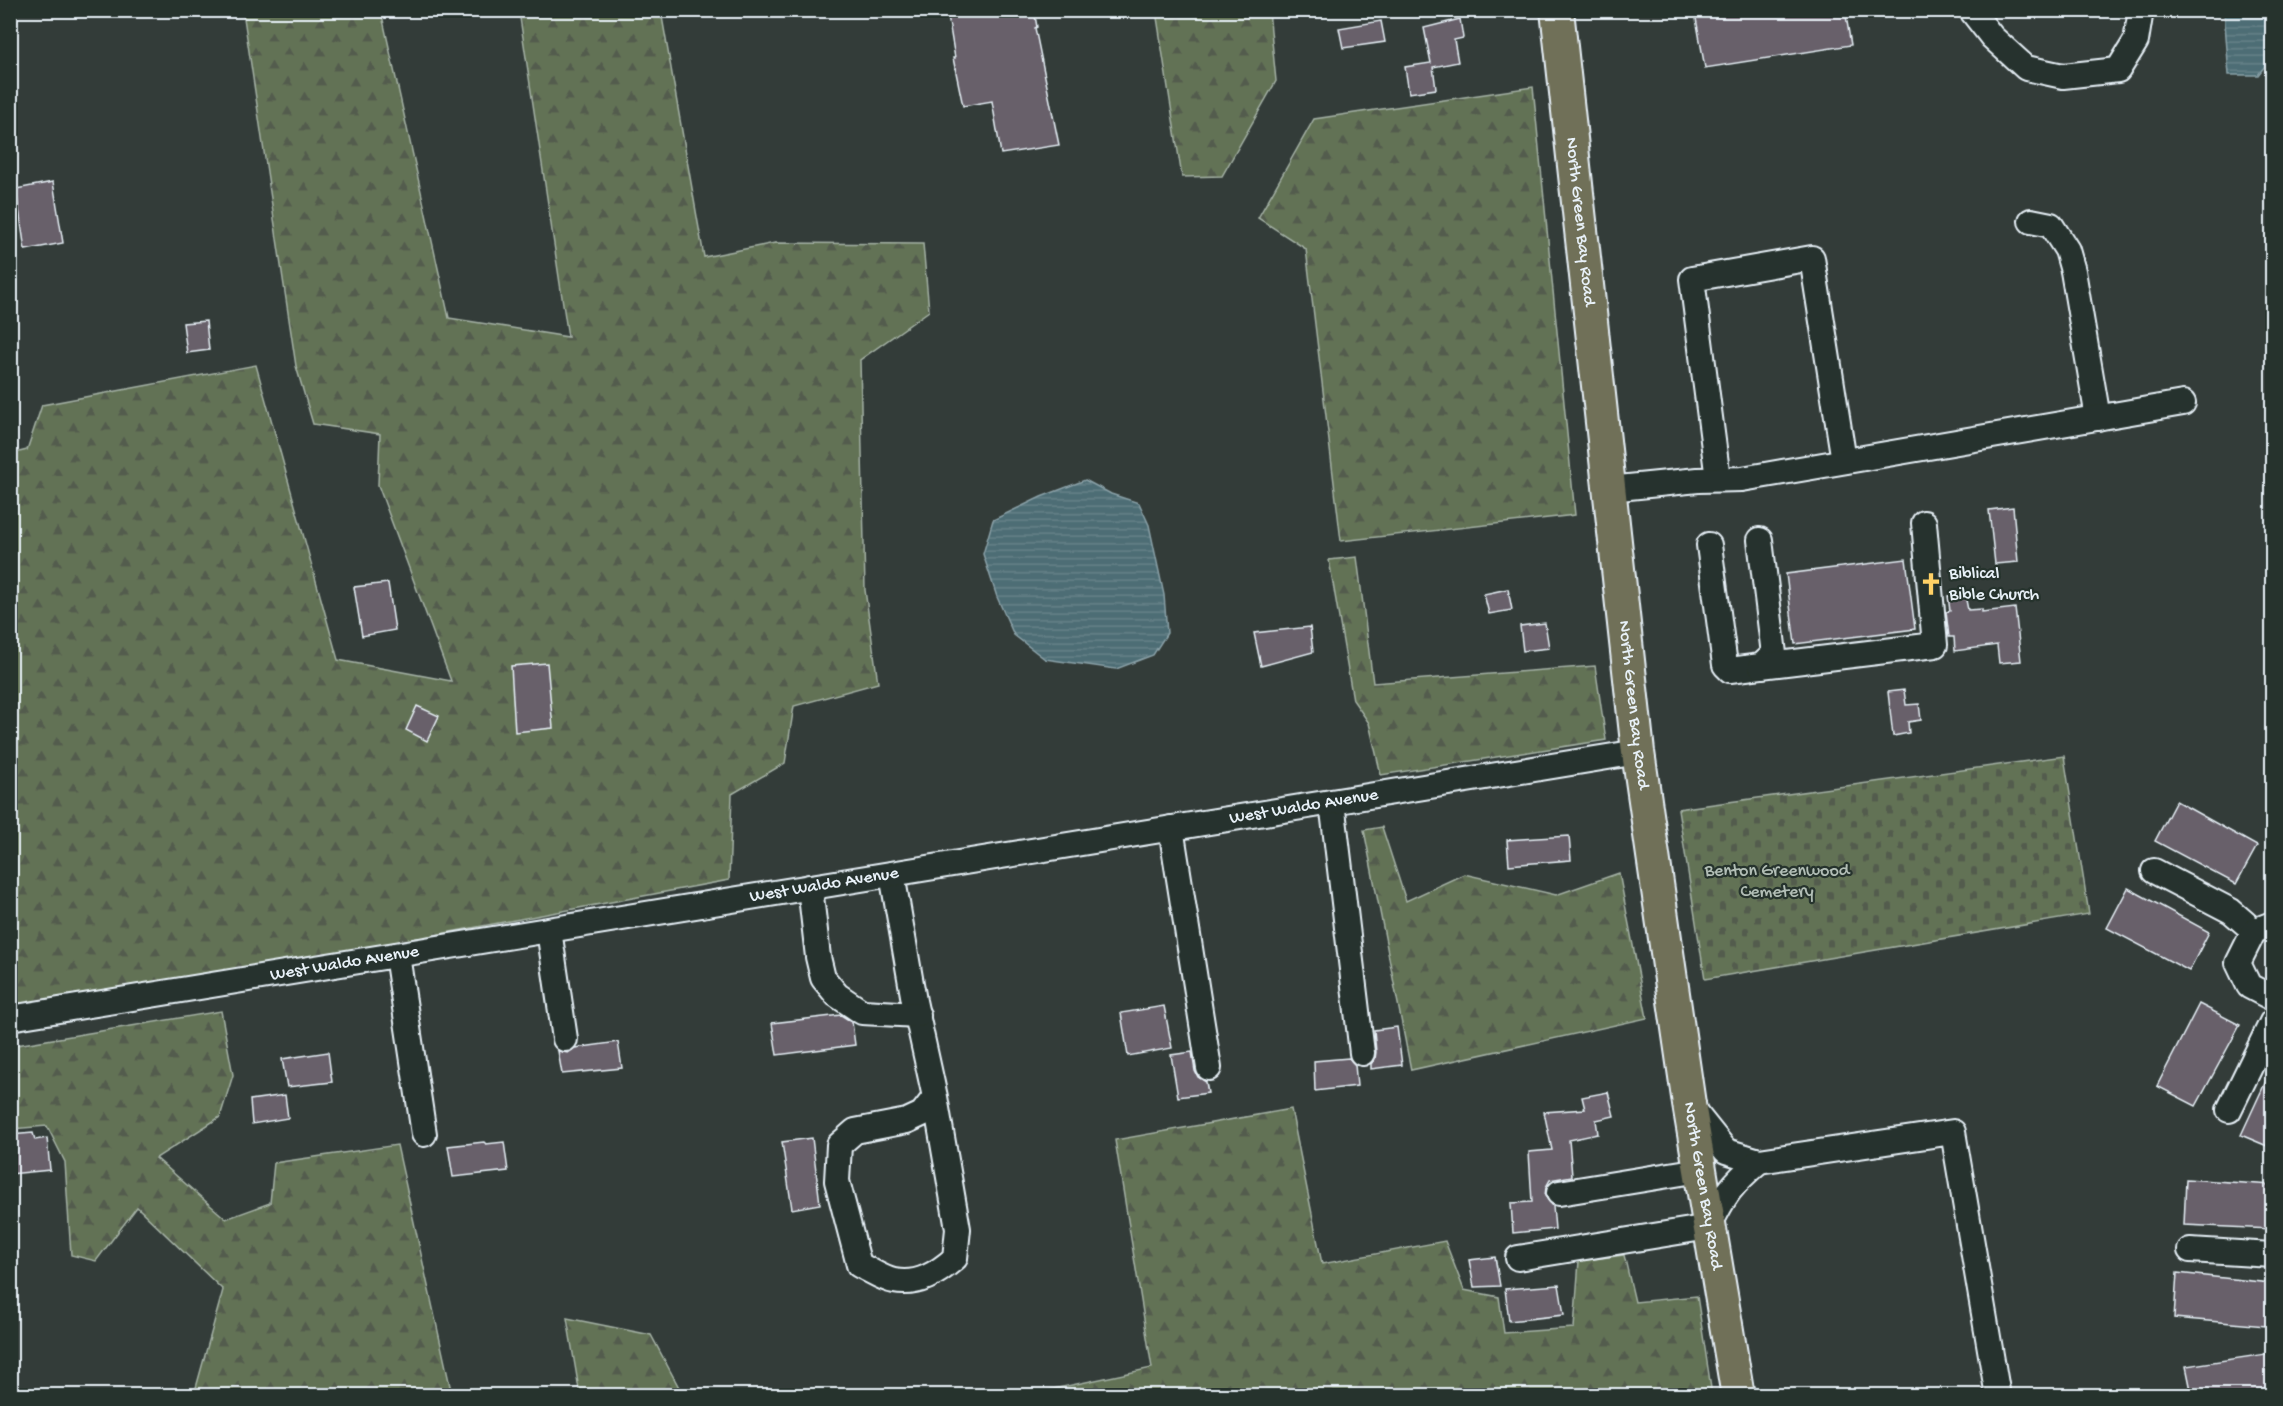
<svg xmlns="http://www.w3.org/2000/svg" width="2283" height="1406" font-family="'Gochi Hand',sans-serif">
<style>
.forest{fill:url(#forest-firs);stroke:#a5b2a6;stroke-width:1.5}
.cemetery{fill:url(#cemetery-stones);stroke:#a5b2a6;stroke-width:1.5}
.water{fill:url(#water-rules);stroke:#8ba2a9;stroke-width:1.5}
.building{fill:#68616a;stroke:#e8f1f8;stroke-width:1.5}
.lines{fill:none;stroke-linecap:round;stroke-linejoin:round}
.minor-casing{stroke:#e8f1f8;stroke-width:28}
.major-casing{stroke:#e8f1f8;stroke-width:36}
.minor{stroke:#26332d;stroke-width:24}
.major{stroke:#706f59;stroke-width:32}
.labels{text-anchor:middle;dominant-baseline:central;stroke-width:4.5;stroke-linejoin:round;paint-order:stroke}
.street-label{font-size:18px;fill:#e8f1f8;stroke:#26332d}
.poi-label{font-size:18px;fill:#e8f1f8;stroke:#26332d;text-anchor:start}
.park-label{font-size:18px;fill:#b2beb6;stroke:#26332d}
</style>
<defs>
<pattern id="forest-firs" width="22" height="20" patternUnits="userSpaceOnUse" patternTransform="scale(1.5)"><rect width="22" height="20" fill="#627254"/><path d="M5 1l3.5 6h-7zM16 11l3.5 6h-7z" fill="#535b4e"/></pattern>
<pattern id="cemetery-stones" width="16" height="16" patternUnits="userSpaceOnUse" patternTransform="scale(1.5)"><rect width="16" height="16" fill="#627254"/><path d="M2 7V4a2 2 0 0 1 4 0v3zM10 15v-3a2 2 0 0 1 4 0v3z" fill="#535b4e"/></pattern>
<pattern id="water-rules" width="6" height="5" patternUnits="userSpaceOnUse" patternTransform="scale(1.5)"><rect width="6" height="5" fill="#4d6d74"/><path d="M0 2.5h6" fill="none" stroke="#678289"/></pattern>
</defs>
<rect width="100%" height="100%" fill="#333c39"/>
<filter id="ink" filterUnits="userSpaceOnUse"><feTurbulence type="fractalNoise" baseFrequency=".0167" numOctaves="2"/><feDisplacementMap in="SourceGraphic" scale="12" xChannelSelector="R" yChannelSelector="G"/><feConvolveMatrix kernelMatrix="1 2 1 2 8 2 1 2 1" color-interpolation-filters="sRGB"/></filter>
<g filter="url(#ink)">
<g class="forest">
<path d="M243,11h138l68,307 119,19 -49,-326h142l43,246 71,-14 148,1 6,67 -69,49 5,230 13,93 -84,23 -9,57 -53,31 -3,86 -718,134v-560l16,-4 15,-45 214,-40 82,295 113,21 -73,-196 2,-51 -67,-10 -17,-58z"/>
<path d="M1156,11h113l7,70 -54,95 -40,1z"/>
<path d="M1533,87l42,428 -234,26 -35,-292 -48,-31 56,-99z"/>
<path d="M1357,557l16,126 222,-17 11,74 -225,35 -12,-52 -16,-23 -24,-140z"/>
<path d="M1382,827l24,74 58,-27 92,21 63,-22 28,145 -236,52 -47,-240z"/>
<path d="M221,1011l12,64 -13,42 -64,41 70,61 44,-16 4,-40 123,-18 55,250h-258l29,-105 -86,-83 -41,54 -25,-6 -6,-93 -18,-36 -36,3v-83z"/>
<path d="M1291,1109l31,155 123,-23 19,49 35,7 5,36 70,-5 5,-67 45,-6 11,47 62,-6 15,99h-687l127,-27 -37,-228z"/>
<path d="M567,1318l84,17 32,60h-103z"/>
</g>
<path class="cemetery" d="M2064,756l25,158 -384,65 -27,-170z"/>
<g class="water">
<path d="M2224,11h48v46l-14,18h-29z"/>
<path d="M1085,480l26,14 28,9 10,22 15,70 3,38 -14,22 -37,14 -71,-10 -31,-24 -17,-38 -14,-43 10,-34 48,-23z"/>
</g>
<g class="building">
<path d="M947,10h87l3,17 -2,1 24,117 -58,9 -9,-53 -29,5 -10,-48h2z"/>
<path d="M1710,10h135l6,35 -146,23 -10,-55z"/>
<path d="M1460,19l3,19 -9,2 4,22 -25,5 3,22 -27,4 -4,-26 26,-4 -7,-35z"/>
<path d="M1381,21l4,21 -42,6 -4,-20z"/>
<path d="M53,182l10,61 -38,7 -9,-61z"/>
<path d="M206,321l3,29 -22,3 -4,-30z"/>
<path d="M2013,507l5,55 -23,2 -6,-54z"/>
<path d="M1906,559l9,70 -120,15 -9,-70z"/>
<path d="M388,583l7,47 -33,6 -8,-49z"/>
<path d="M1508,589l4,21 -23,4 -5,-20z"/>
<path d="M1965,595l3,15 14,-1v3l33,-4 6,53 -22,2 -2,-18 -42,6 -1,-14h-5l-3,-25 4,-1 -2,-15z"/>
<path d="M1545,623l4,25 -26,3 -3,-25z"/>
<path d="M1310,627l3,25 -52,14 -7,-33z"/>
<path d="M547,663l6,65 -38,4 -4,-66z"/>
<path d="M1904,690l2,15 13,-1 2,16 -13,2 1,11 -16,3 -5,-44z"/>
<path d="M417,706l22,10 -12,25 -21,-11z"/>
<path d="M2176,801l81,45 -21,38 -81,-43z"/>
<path d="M1569,836l2,24 -62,5 -2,-25z"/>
<path d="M2128,888l81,44 -20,39 -82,-43z"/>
<path d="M2199,1004l41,21 -44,81 -39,-20z"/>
<path d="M1164,1006l8,42 -44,8 -7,-43z"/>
<path d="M841,1015l11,7 3,23 -78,10 -5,-32z"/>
<path d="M1397,1027l5,38 -31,4v-5l4,-5 1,-7 -2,-22z"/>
<path d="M618,1042l4,26 -60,6 -4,-23 10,2 7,-5z"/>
<path d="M328,1052l4,30 -45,5 -5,-28z"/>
<path d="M1192,1052l3,19 3,6 8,5 2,11 -30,4 -7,-42z"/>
<path d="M1349,1058l6,7 2,21 -42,5 -1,-30z"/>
<path d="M2272,1068v80l-31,-13z"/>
<path d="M1608,1092l6,24 -18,4 2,14 -29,6 3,36 -22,4 -4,7 -1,9 8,10 2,23 -42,4 -2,-30 21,-1 -3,-50 23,-2 -8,-38 41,-3 -3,-12z"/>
<path d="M285,1095l3,23 -36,6 -2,-24z"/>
<path d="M33,1133l2,7 12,-2 3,32 -40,4v-39z"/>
<path d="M812,1138l8,66 -28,5 -10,-67z"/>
<path d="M484,1142l2,2 18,-2 4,29 -55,6 -5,-31z"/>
<path d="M2186,1179l86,6v44l-88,-4z"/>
<path d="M1495,1257l5,29 -26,1 -5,-27z"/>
<path d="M2177,1273l93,10 -4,43 -92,-8z"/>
<path d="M1559,1285l5,30 -55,6 -4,-32z"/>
<path d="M2272,1353v42h-80l-6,-29z"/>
</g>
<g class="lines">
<g class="minor-casing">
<g id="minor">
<path d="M1971,10l21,27 34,31 37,8 55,-6 18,-29 5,-31"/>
<path d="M2031,221l20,4 16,25 6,21 25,147"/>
<path d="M1718,479l-26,-200 120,-21 32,203"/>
<path d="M1609,489l89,-9 44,-1 441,-76"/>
<path d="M1709,545l16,120 5,5 31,-4 13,-12 -14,-114"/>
<path d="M1761,666l174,-21 -11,-122"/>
<path d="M1332,802l30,251"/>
<path d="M1171,828l38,240"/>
<path d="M2154,871l77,40 23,20"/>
<path d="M892,874l22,127 21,96 -13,17 -15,7 -52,10 -16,14 -2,36 22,84c11,5 24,14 35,16 24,5 44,-8 61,-23l3,-29 -23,-132"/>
<path d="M810,887l8,70 5,21 14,17 25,17 56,3"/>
<path d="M2272,924l-18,7 -16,32 11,23 23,12"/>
<path d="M549,930l16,109"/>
<path d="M397,955l27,179"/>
<path id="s1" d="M10,1018l1628,-266"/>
<path d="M1690,1106l36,45 33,10 194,-29 45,264"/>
<path d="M2229,1110l43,-88"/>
<path d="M1559,1193l141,-23"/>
<path d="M2190,1250l82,5"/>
<path d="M1518,1258l191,-31c15,-32 23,-43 50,-66"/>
</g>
</g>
<g class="major-casing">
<g id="major">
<path id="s2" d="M1557,10l81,742 51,352 49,292"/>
</g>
</g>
<use href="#minor" class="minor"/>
<use href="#major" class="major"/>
</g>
</g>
<defs>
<g id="church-bare" transform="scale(1.8)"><path d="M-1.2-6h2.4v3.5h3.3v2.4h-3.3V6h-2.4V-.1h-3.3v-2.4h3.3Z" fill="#ffd166" stroke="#26332d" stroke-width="2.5" paint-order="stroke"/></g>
</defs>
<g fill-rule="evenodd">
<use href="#church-bare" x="1931" y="584"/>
</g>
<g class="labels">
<g class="street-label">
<text stroke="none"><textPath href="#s2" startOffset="213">North Green Bay Road</textPath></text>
<text stroke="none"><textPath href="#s2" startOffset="699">North Green Bay Road</textPath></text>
<text stroke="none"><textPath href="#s1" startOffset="1311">West Waldo Avenue</textPath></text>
<text stroke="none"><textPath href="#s1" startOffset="825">West Waldo Avenue</textPath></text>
<text stroke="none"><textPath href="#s1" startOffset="339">West Waldo Avenue</textPath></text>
<text stroke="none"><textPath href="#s2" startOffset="1185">North Green Bay Road</textPath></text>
</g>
<g class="poi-label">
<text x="1949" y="574">Biblical<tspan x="1949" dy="21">Bible Church</tspan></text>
</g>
<g class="park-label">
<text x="1777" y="871">Benton Greenwood<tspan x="1777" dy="21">Cemetery</tspan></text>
</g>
</g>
<rect width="2283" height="1406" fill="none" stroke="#26332d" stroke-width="36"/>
<rect x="18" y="18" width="2247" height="1370" fill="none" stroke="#e8f1f8" stroke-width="2" filter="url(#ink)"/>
</svg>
